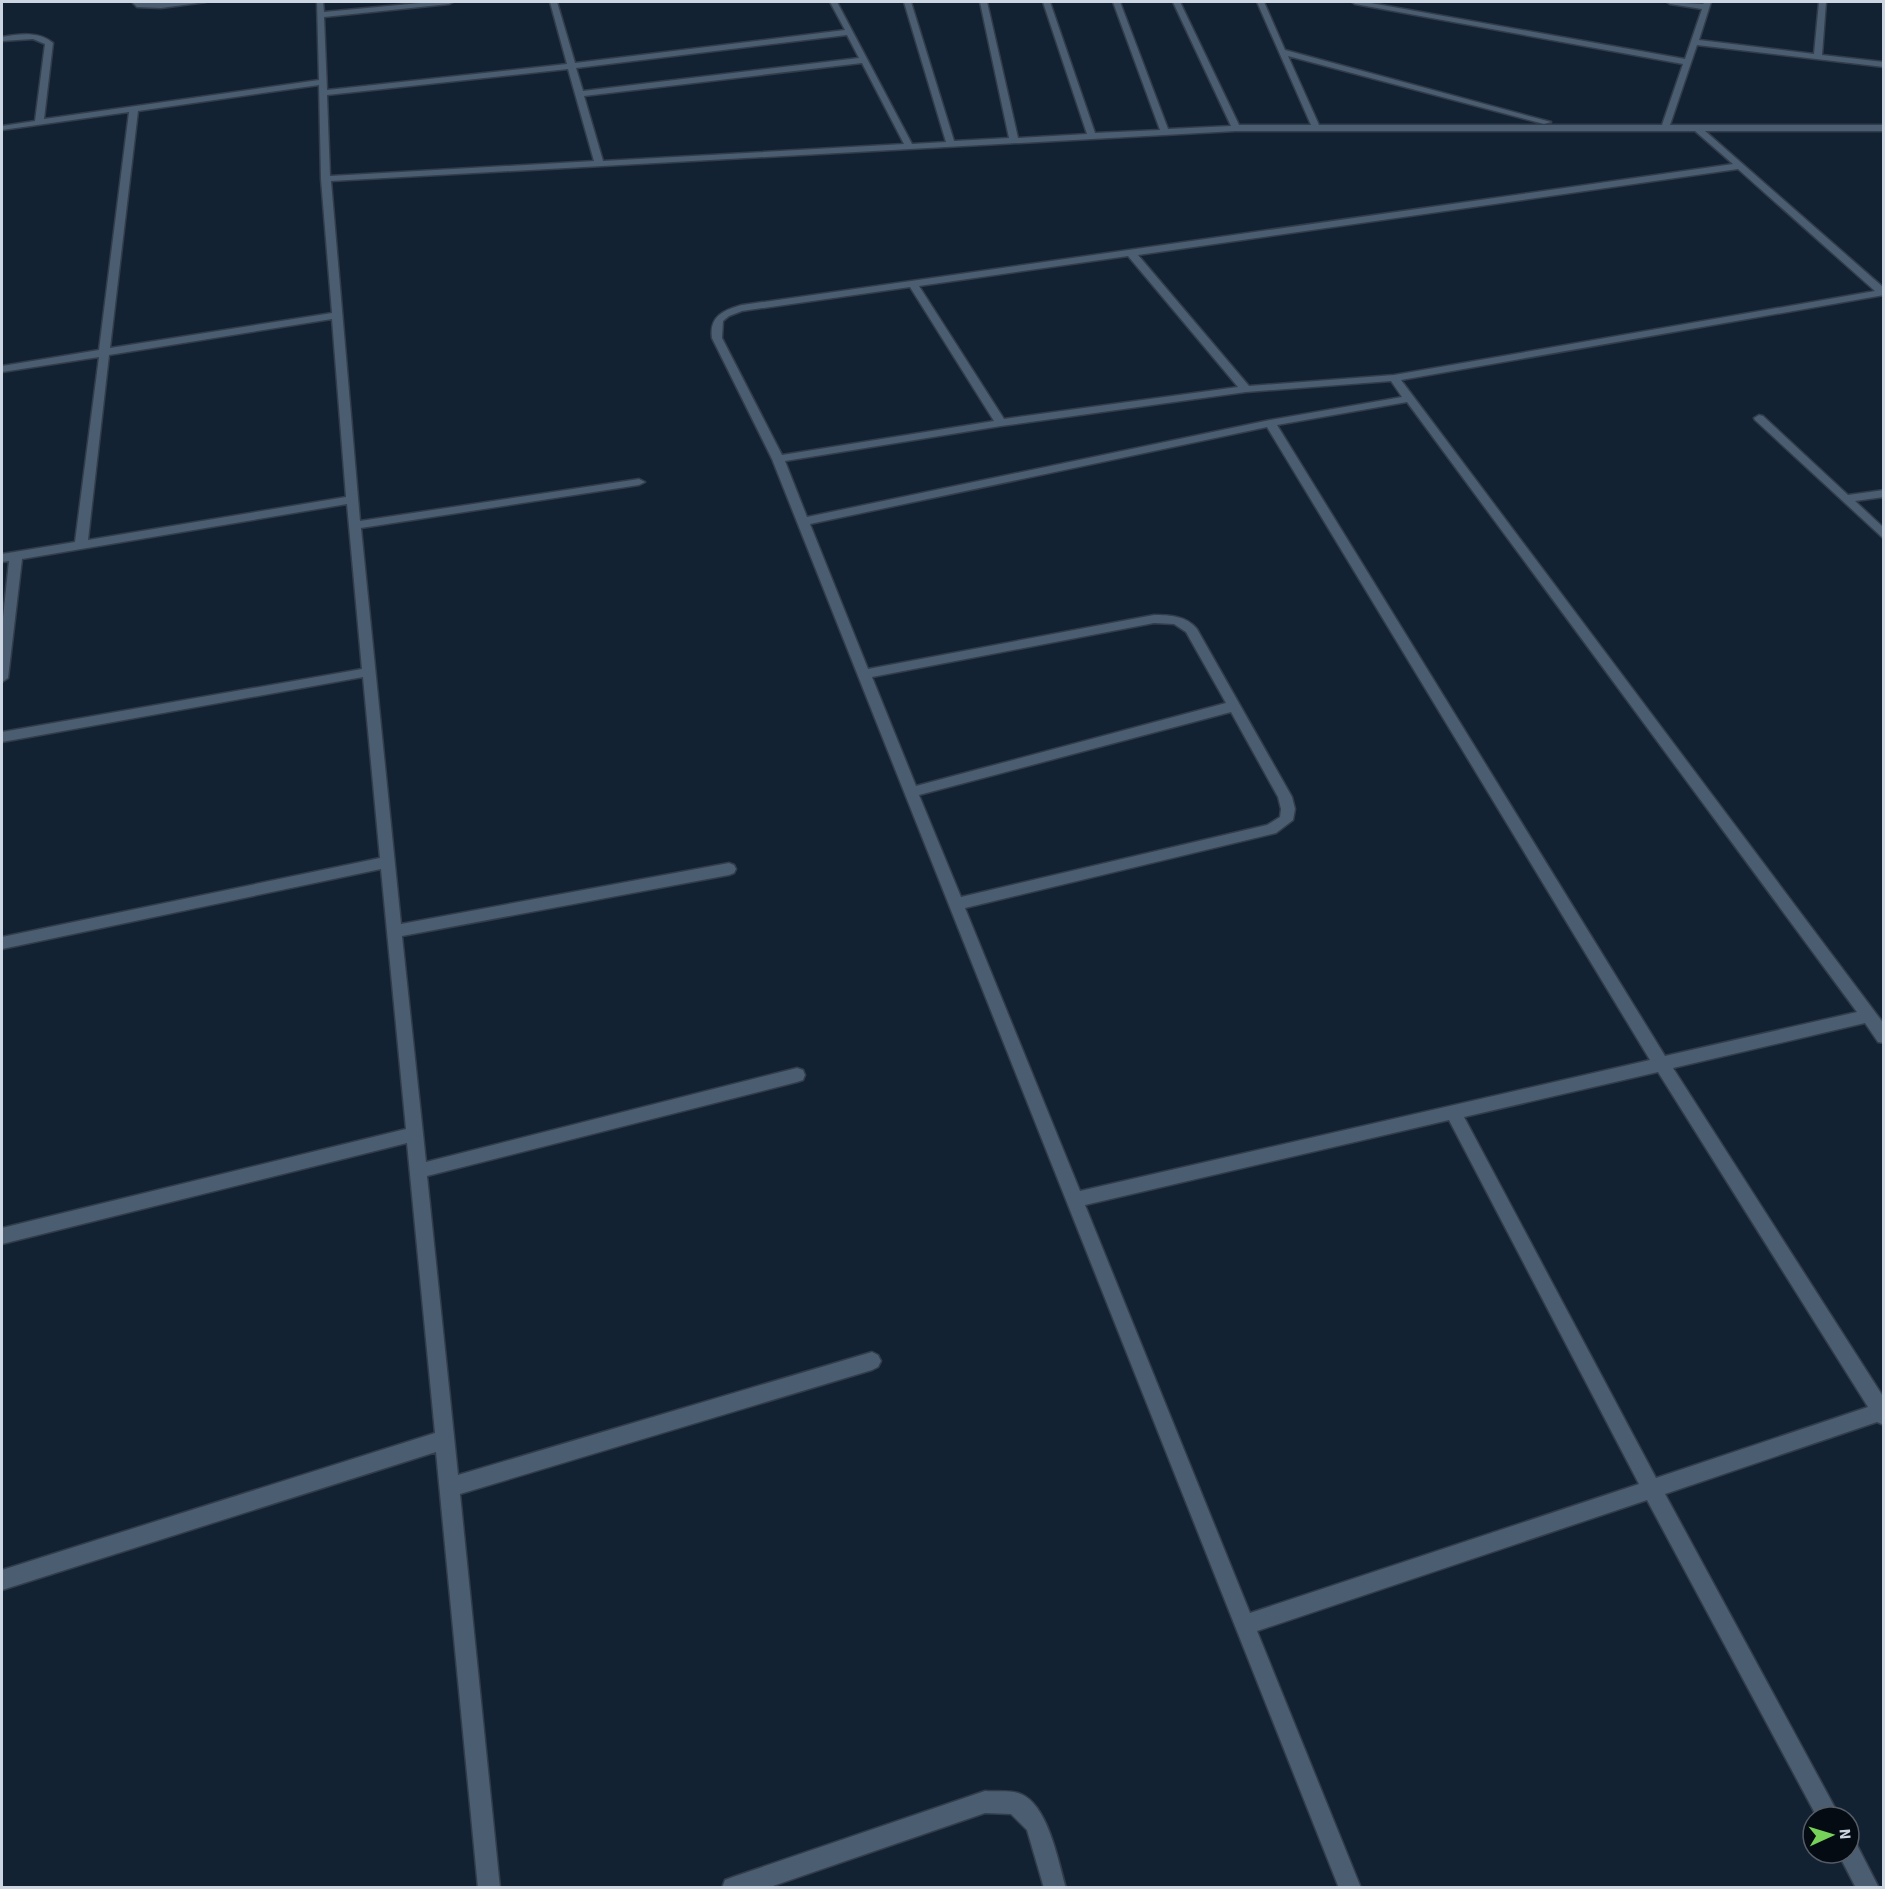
<svg xmlns="http://www.w3.org/2000/svg" width="1885" height="1889" font-family="'Source Sans 3',sans-serif">
<style>
.lines{fill:none;stroke-linecap:round;stroke-linejoin:round}
.street-casing{stroke:#323c4a;stroke-width:3}
.street{fill:#4b5d70;fill-rule:evenodd}
</style>
<rect width="100%" height="100%" fill="#122233"/>
<g class="lines">
<g class="street-casing">
<g id="street">
<path d="M132,2h74l-45,6 -24,-1z"/>
<path d="M317,2h6l1,10 107,-10h22l-4,2 -125,13 3,73 240,-26 -17,-62h7l18,61 270,-33 -15,-28h7l75,142 34,-2 -42,-140h7l43,139 55,-3 -29,-136h7l31,136 69,-4 -44,-132h7l45,131 65,-3 -47,-128h7l48,127 63,-3 -58,-124h7l59,123h72l-54,-123h7l21,48 266,72 -7,2 -256,-68 31,69h343l21,-61 -328,-60 -3,-2h13l320,57 17,-50 -32,-5 -3,-2 36,2 2,-2h6l-12,38 115,14 5,-52h7l-4,53 62,7v5l-187,-22 -27,80h214v6h-179l179,157v7l-483,85 483,644v19l-6,-1 -13,-19 -192,45 211,330v27l-7,-3 -212,72 175,323h-23l-170,-317 -390,131 104,257h-22l-567,-1429 -60,-121c-3,-22 12,-28 30,-33l991,-141 -38,-33h-459l-905,50 29,340 279,-42 6,3 -6,3 -278,43 40,396 328,-61 5,2 2,4 -2,4 -5,2 -327,61 24,226 371,-94 6,2 2,5 -2,5 -6,2 -370,94 31,299 414,-123 6,3 3,6 -3,6 -6,3 -412,124 40,394h-22l-42,-436 -434,138v-20l433,-137 -28,-290 -405,101v-16l404,-99 -25,-260 -379,80v-12l378,-79 -17,-181 -361,65v-10l360,-63 -15,-165 -325,55 -14,119 -6,4v-55l7,-66 -7,1v-8l73,-12 24,-185 -97,15v-6l97,-16 30,-238 -127,18v-4l33,-5 10,-77 -12,-5 -31,2v-4c17,-3 37,-6 51,6l-9,76 275,-39zM847,35l12,23 -276,33 -7,-23zM862,63l42,81 -301,17 -19,-65zM568,69l26,92 -264,15 -3,-81zM319,85l2,94 11,134 -222,35 28,-237zM1738,169l137,122 -481,84 -145,11 -111,-131zM1128,256l110,131 -234,32 -85,-133zM910,287l84,134 -212,34 -60,-117 1,-17 6,-5 13,-5zM332,319l14,178 -258,43 21,-185zM1391,381l11,16 -132,23 -463,97 -22,-56 216,-35 245,-34zM1407,402l450,610 -192,44 -388,-631zM1267,427l383,633 -570,131 -115,-283 311,-75 17,-13 2,-11 -3,-12 -95,-168c-10,-13 -27,-14 -43,-14l-286,54 -58,-145zM1154,623l20,1 12,8 40,71 -310,83 -44,-109zM1231,712l47,85 3,12 -1,8 -13,8 -306,72 -42,-102zM1658,1072l210,335 -212,71 -192,-361zM1449,1120l190,364 -389,129 -165,-408z"/>
<path d="M1759,415l4,1 85,79 36,-5v7l-29,4 29,27v11l-129,-119 -1,-2z"/>
<path d="M985,1791c10,1 23,-1 33,2 30,9 40,68 48,95h-22l-17,-58 -16,-16 -26,-1 -218,75h-45l3,-8 8,-3z"/>
<path d="M1849,1842l8,3 22,43h-23l-18,-35h11z"/>
</g>
</g>
<use href="#street" class="street"/>
</g>
<rect width="1885" height="1889" fill="none" stroke="#ccd6e2" stroke-width="6"/>
<g transform="translate(1831 1835) rotate(86)"><circle r="28" fill="#050b12" stroke="#555c65" stroke-width="1.5"/>
<path d="M0-4.5L10 22L0 15L-10 22Z" fill="#77d259"/>
<text y="-9" font-size="16" font-weight="bold" text-anchor="middle" fill="#ccd6e2">N</text>
</g>
</svg>
